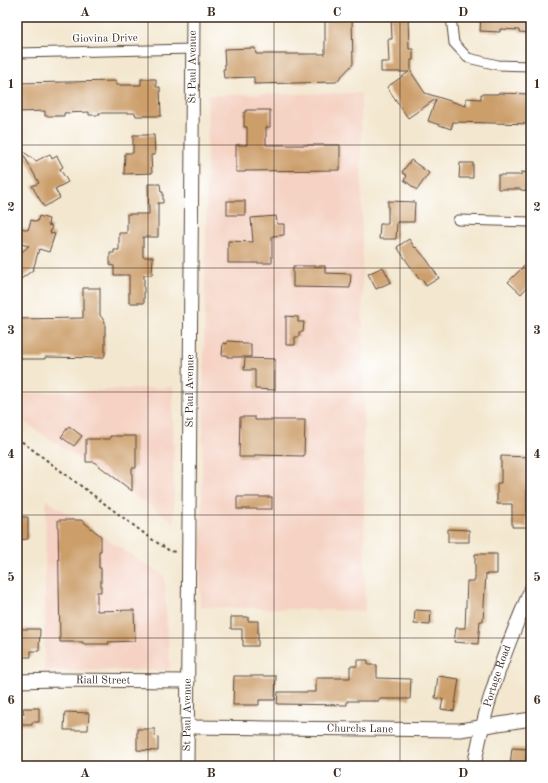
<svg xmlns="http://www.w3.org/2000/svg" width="548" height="783" font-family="'Old Standard TT',serif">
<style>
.built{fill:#f5d2c3}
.building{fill:#cc9e6b}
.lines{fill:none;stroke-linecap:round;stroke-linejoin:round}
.street-casing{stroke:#574639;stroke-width:11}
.secondary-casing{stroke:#574639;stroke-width:15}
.path{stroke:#574639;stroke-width:2;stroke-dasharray:3 3;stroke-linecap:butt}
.street{stroke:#fff;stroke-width:9}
.secondary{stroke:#fff;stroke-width:13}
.grid{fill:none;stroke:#3b2a1e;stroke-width:1;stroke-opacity:0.55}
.labels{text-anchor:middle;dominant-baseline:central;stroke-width:3;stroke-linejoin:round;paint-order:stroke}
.street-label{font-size:11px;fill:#3b2a1e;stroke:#fff}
.neatline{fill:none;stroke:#3b2a1e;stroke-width:1.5}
.grid-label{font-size:13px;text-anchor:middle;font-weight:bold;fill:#3b2a1e}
</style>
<rect width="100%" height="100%" fill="#fff"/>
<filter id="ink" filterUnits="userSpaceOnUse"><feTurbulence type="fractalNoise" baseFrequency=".025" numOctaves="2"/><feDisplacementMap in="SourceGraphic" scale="8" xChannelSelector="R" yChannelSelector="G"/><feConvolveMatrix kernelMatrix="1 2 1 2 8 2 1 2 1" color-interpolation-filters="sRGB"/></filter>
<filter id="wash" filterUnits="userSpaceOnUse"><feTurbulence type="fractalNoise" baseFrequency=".012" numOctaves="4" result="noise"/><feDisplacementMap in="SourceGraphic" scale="16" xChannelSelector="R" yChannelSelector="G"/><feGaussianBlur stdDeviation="0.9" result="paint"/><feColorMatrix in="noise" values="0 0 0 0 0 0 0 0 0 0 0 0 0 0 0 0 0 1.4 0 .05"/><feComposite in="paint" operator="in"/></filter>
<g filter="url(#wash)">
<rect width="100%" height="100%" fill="#f3e7cf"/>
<g class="built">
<path d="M361,93l4,518 -165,-4 8,-512z"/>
<path d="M173,387l1,135 -157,-105v-23z"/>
<path d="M46,500l118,76 6,94 -126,1z"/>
</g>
<g id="blocks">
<g class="building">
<path d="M391,17h17l1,32h4v11h-2v12l14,21 41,13v-8l15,1v-5h17v-1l33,1v30l-78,-2 -2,7 -23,-8 8,-22 -28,19 -21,-31 22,-15h-28v-10h8l-1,-23h4z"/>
<path d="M481,17h50v16l-12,-1v-2l-19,-1v3l-20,-1z"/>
<path d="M325,18h27l1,46 -17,18 -82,2v-7l-30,1 -1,-9h2l-1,-20 31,-1 1,6h69z"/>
<path d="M141,79h15v8h4l1,29h-25l-1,-3h-36v2h-10v-3l-25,1v3h-19v-5l-28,1v-29l99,-2v4h25z"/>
<path d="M246,110h24v17h-4v18h74v25l-95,1v1h-9v-27h11v-18h-3v-15h2z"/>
<path d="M133,135h21l1,20h-4l1,18 -28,1 1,-21h8z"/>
<path d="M21,150l15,11 14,-7 2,5 5,-3 6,11 -3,2 8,13 -13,7 5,9 -16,9 -12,-21 7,-3z"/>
<path d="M411,160l18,13 -12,17 -13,-10 3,-4 -5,-4z"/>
<path d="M460,163h13v15h-14z"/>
<path d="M521,172l10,1v18l-10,-1v-1h-23v-14h23z"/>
<path d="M148,184h12l1,8h2v11h-5v34h-15v20h10l-1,18h-8v28h-15v-28h-15v-9l-4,-1v-12h4v-3h5v-17h8v-19h22z"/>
<rect x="227" y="201" width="18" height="14"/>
<path d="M388,201l27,1 -1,20h-17l-1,17h-17l1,-15h8z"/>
<path d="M39,216l10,3 -1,6 4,1 -2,7 5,1 -6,18 -10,-3 -6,21 -16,12v-26l12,-10 -12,-3 4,-15 7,2 3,-10 6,2z"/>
<path d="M276,216l1,8h7v11l-12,1v27h-44v-22l25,1 -2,-24z"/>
<path d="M409,239l6,9 1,-1 11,13 12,18 -13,8 -5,-8 -2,1 -22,-32z"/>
<path d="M525,265l6,6v12l-10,11 -13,-12z"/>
<path d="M293,266h32v7l26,1 -1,14 -57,-1z"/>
<path d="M383,267l8,15 -15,7 -8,-15z"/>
<path d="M83,288h17v27l5,7v33l-2,3 -58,-1v2h-23v-2h-5v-38l66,-1z"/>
<path d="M286,316l12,1v5h6l-1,10h-4v5h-4v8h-9z"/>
<path d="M227,341l15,1v2h9v13h-24v-2h-5l1,-12 4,1z"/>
<path d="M245,358l30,1v31l-20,-1v-19h-11z"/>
<path d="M240,417h15v3h50l-1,36 -49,-1v2h-16z"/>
<path d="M69,426l13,10 -8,10 -13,-9z"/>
<path d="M110,436h26v32h-4v23l-38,-29h-8v-23h24z"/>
<path d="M501,456l30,1v21h-4v49h-15v-23h-15v-21h4z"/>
<rect x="237" y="497" width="35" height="12"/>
<path d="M17,517h11v22l-11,1z"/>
<path d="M58,520h23l20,16v15h-2v17h2v24h-4v19l37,-1 1,31 -27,1 1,2h-26v-2h-23z"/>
<path d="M448,529l21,1v12h-21z"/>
<path d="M475,554h22v20h-11l-3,47h-3l-2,23 -24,-2 2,-14h9l2,-47h8z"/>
<path d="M415,610l16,1 -1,14 -16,-1z"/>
<path d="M231,617h17v4h10v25h-15v-6h-1v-11h-11z"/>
<path d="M17,629h23l-1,22h-8v6h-14z"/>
<path d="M357,660h11v5h9v13l34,1 -1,20h-31v2h-32v4l-70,-1 1,-12h38v-14h34v-12h7z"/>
<path d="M234,676h42l-1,24h-16v5h-26z"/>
<path d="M438,676l21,3 -5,32 -13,-2 2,-10 -8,-1z"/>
<path d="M23,708h16v14h-7v3h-14l-1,-11h7z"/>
<path d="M65,712l24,1 -1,17h-24z"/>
<path d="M137,729h18v7l3,1v14l-21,-1z"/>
<path d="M512,748l15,1 -2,17h-15z"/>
</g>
</g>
</g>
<g filter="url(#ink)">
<use href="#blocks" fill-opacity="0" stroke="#574639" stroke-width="1"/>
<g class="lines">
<g class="street-casing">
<g id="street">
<path d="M451,17l3,26 14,15 30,7 33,1"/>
<path d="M17,53l176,-4"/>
<path d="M458,220l73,2"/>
</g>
</g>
<g class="secondary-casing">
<g id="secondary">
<path id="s1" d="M17,681l41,-1 130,1"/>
<path id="s2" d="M187,727l273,3 71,-11"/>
<path id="s3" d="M187,766l6,-749"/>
<path id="s4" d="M474,766c5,-25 10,-50 18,-74 10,-35 25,-69 39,-103"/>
</g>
</g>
<path class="path" d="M17,438l136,102 17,11 6,1"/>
<use href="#street" class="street"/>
<use href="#secondary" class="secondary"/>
</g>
</g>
<path class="grid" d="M148,17v749M274,17v749M400,17v749M17,145h514M17,268h514M17,392h514M17,515h514M17,638h514"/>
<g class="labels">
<g class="street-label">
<text transform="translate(105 39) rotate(-1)">Giovina Drive</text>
<text stroke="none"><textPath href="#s3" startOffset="699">St Paul Avenue</textPath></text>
<text stroke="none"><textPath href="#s3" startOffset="375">St Paul Avenue</textPath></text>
<text stroke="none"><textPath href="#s4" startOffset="93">Portage Road</textPath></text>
<text stroke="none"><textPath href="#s1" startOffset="86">Riall Street</textPath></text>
<text stroke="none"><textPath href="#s3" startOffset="51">St Paul Avenue</textPath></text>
<text stroke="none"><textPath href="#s2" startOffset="173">Churchs Lane</textPath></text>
</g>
</g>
<rect width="548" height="783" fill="none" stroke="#fff" stroke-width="44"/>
<rect x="22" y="22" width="504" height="739" class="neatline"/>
<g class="grid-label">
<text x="85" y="16">A</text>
<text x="211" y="16">B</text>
<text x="337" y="16">C</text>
<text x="463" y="16">D</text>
<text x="11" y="88">1</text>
<text x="537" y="88">1</text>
<text x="11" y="211">2</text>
<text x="537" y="211">2</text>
<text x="11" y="334">3</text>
<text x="537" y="334">3</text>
<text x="11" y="458">4</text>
<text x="537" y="458">4</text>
<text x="11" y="581">5</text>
<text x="537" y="581">5</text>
<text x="11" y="704">6</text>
<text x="537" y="704">6</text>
<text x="85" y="777">A</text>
<text x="211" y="777">B</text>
<text x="337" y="777">C</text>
<text x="463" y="777">D</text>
</g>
</svg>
